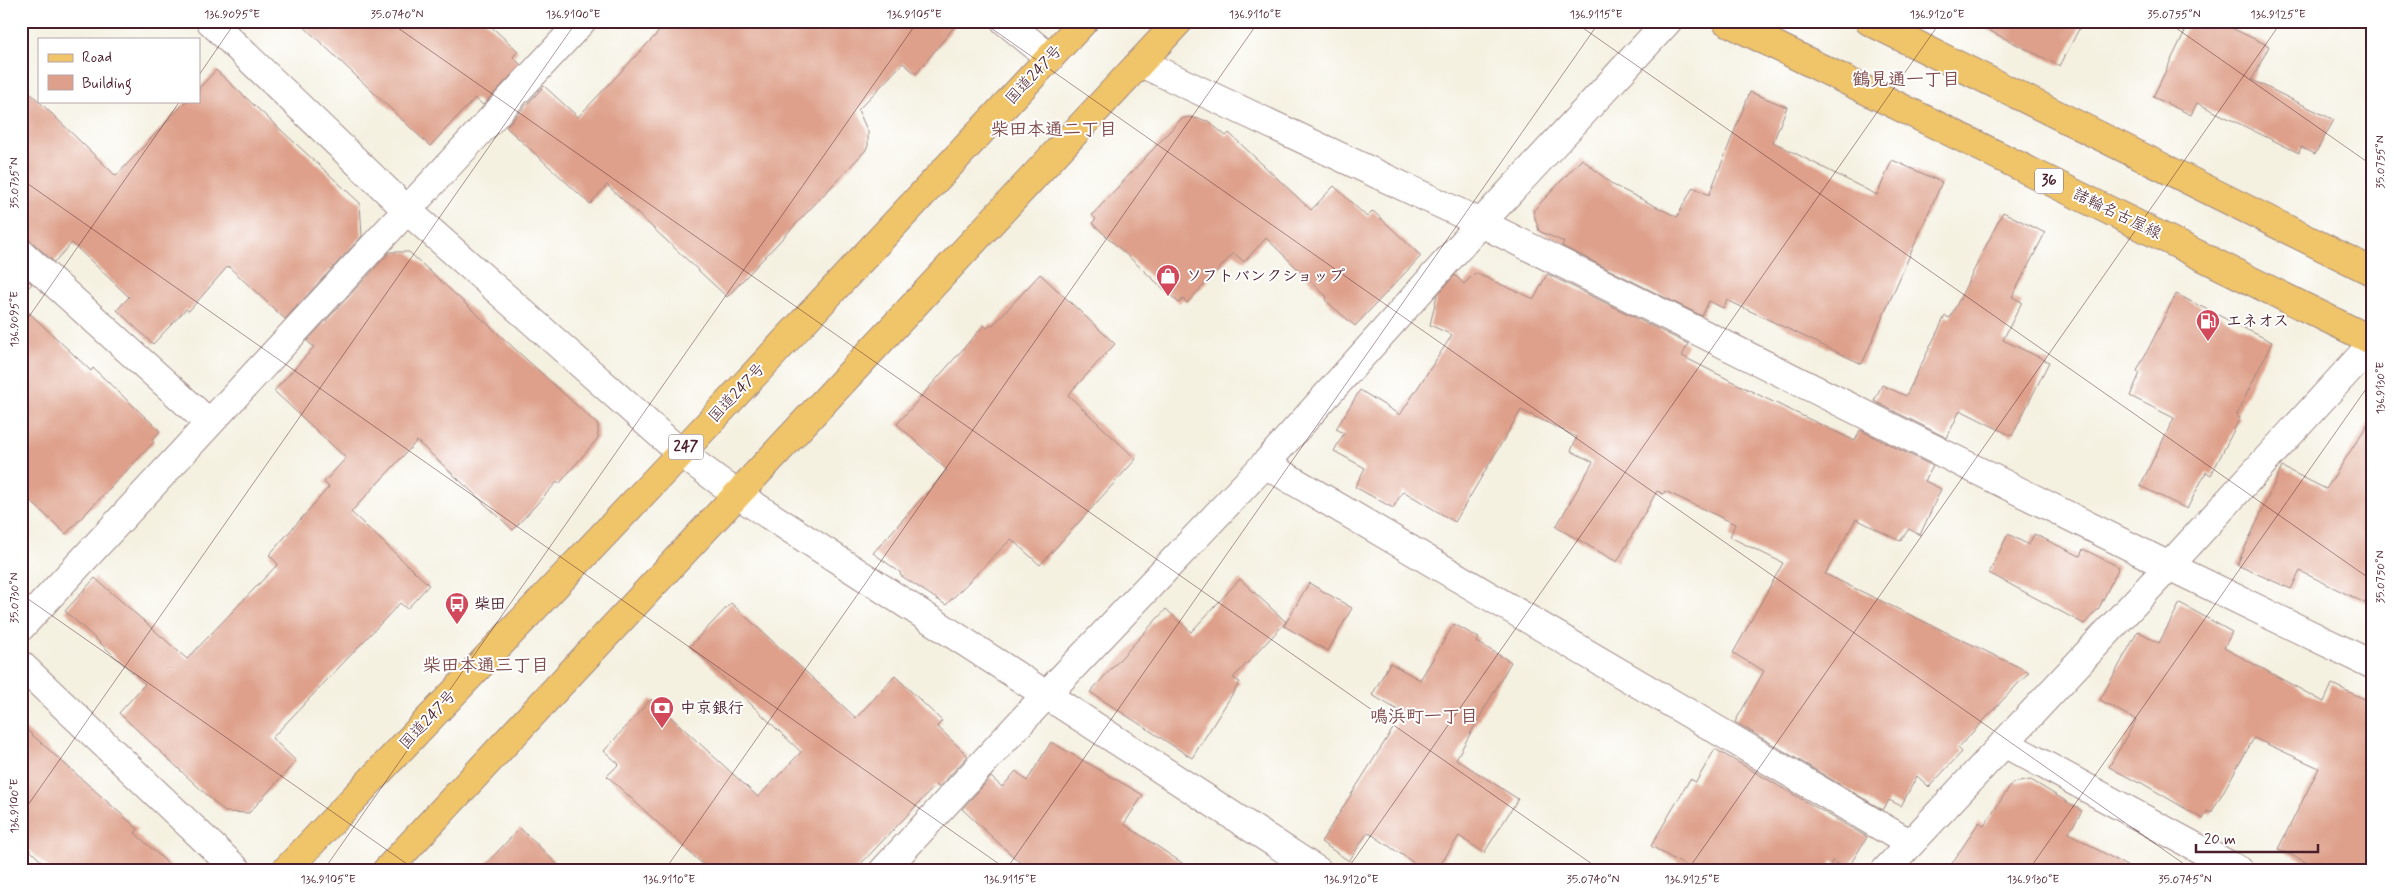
<svg xmlns="http://www.w3.org/2000/svg" width="2394" height="892" font-family="Mynerve,'Klee One',sans-serif">
<style>
.building{fill:#dea08a}
.lines{fill:none;stroke-linecap:round;stroke-linejoin:round}
.minor-casing{stroke:#9f8886;stroke-width:30}
.major-casing{stroke:#9f8886;stroke-width:30}
.highway-casing{stroke:#9f8886;stroke-width:30}
.minor{stroke:#fff;stroke-width:28}
.major{stroke:#f0c469;stroke-width:28}
.highway{stroke:#f0c469;stroke-width:28}
.ticks{fill:none;stroke:#4a1f2b;stroke-width:1;stroke-opacity:0.45}
.labels{text-anchor:middle;dominant-baseline:central;stroke-width:4;stroke-linejoin:round;paint-order:stroke}
.shield{fill:#fff;stroke:#80626b;stroke-width:1}
.shield-label{font-size:15px;font-weight:bold;fill:#4a1f2b}
.street-label{font-size:16px;fill:#4a1f2b;stroke:#fff}
.poi-label{font-size:16px;font-weight:bold;fill:#4a1f2b;stroke:#fff;text-anchor:start}
.neighbourhood-label{font-size:18px;font-weight:bold;fill:#7e4c4c;stroke:#fff}
.neatline{fill:none;stroke:#4a1f2b;stroke-width:2}
.ticks-label{font-size:12px;text-anchor:middle;fill:#4a1f2b}
</style>
<rect width="100%" height="100%" fill="#fff"/>
<filter id="ink" filterUnits="userSpaceOnUse"><feTurbulence type="fractalNoise" baseFrequency=".02" numOctaves="2"/><feDisplacementMap in="SourceGraphic" scale="10" xChannelSelector="R" yChannelSelector="G"/><feConvolveMatrix kernelMatrix="1 2 1 2 8 2 1 2 1" color-interpolation-filters="sRGB"/></filter>
<filter id="wash" filterUnits="userSpaceOnUse"><feTurbulence type="fractalNoise" baseFrequency=".0096" numOctaves="4" result="noise"/><feDisplacementMap in="SourceGraphic" scale="20" xChannelSelector="R" yChannelSelector="G"/><feGaussianBlur stdDeviation="1.12" result="paint"/><feColorMatrix in="noise" values="0 0 0 0 0 0 0 0 0 0 0 0 0 0 0 0 0 1.4 0 .05"/><feComposite in="paint" operator="in"/></filter>
<g filter="url(#wash)">
<rect width="100%" height="100%" fill="#f4f1e1"/>
<g id="blocks">
<g class="building">
<path d="M298,21h187l33,30 -5,6 8,8 -38,40 -8,-7 -45,48z"/>
<path d="M669,21h290l-43,53 -13,-11 -45,47 10,22v14l-3,5 -138,146 -120,-112 -17,19 -84,-77 38,-41 34,31z"/>
<path d="M1970,21h113l-23,45z"/>
<path d="M2190,21h27l52,25 -17,34 82,40 -19,34 -14,-7 -2,6 -102,-50 -6,12 -38,-18z"/>
<path d="M216,70l144,133 2,33 -77,83 -57,-53 -39,45 -3,-2 -33,35 -36,-34 12,-13 -57,-54 -18,19 -23,-21 -10,-3v-154l95,92 70,-75h13v-13z"/>
<path d="M1750,92l37,15 -14,35 104,53 15,-35 50,22 -80,182 -135,-64 -4,8 -14,-7 -7,15 -140,-70 2,-4 -25,-11 -6,-20 49,-52 31,26 64,32 16,-30 16,8z"/>
<path d="M1189,117l19,4 18,15 3,-3 82,77 23,-24 33,31 6,-6 48,45 -66,70 -30,-26 2,-3 -61,-59 -22,24 -10,-9 -47,50 -4,-4 -4,4 -87,-80 4,-4 -4,-4 89,-96z"/>
<path d="M2003,212l42,21 -33,64 10,5 -19,38 46,22 -37,74 -52,-26 -13,28 -73,-37 8,-16 24,11 39,-80 5,2z"/>
<path d="M390,252h19l189,173v13l-39,46 -2,-2 -44,48 -96,-89 -66,71 78,73 -22,24 -7,-6 -128,135 24,23 -47,52 -24,-1 -106,-99 26,-29 -80,-73 30,-33 92,81 91,-95 -9,-9 60,-68 -5,-5 22,-24 -72,-67 40,-44 -7,-6z"/>
<path d="M1475,273l59,26 13,-25 141,70 -6,12 83,42 90,43 5,-11 73,36 -8,15 16,8 -21,46 -11,-6 -9,12 -44,-22 -31,55 204,98 -71,76 4,4 -33,35 -12,-11 -16,30 -12,-6 -6,10 -148,-88 29,-51 -31,-18 50,-90 -53,-26 5,-13 -70,-33 -1,3 -7,-3 -40,71 -61,-35 37,-65 -22,-11 6,-14 -56,-27 -66,112 -52,-31 -10,17 -38,-21 10,-19 -31,-17 10,-18 -8,-4 24,-39 40,25 52,-80 -22,-10 7,-30 18,-20 9,9z"/>
<path d="M21,274l11,10 -11,11z"/>
<path d="M1040,274l75,70 -47,51 68,64 -96,106 -29,-26 -65,66 -46,-30 1,-2 -28,-20 74,-83 -50,-46 87,-99 3,3 4,-4 2,1z"/>
<path d="M2176,294l96,48 -36,74 4,2 -29,57 -5,-3 -19,37 -47,-23 34,-68 -44,-22 10,-23 -3,-2z"/>
<path d="M21,305l70,66 2,-3 67,63 -8,9 2,2 -88,92 -45,-42z"/>
<path d="M2373,416v191l-73,-36 -9,18 -54,-24 45,-98 44,22z"/>
<path d="M2008,534l21,11 5,-11 46,22 3,-7 36,18 -20,41 -15,16 -95,-51z"/>
<path d="M1240,579l46,43 -53,56 7,4 -48,76 -102,-66 76,-83 25,23z"/>
<path d="M1309,583l43,25 -24,43 -44,-25z"/>
<path d="M731,603l125,115 39,-42 47,45 -5,5 31,30 -29,31 -3,-2 -82,86h-144l-103,-95 12,-12 -15,-13 47,-52 107,98 43,-45 -111,-106z"/>
<path d="M2180,603l52,29 -8,16 100,54 8,-18 41,19v168h-48l-47,-22 41,-81 -65,-30 -43,75 -4,-2 -4,8 -63,-37 -1,1 -30,-16 27,-47 -36,-20 38,-69 21,12z"/>
<path d="M1454,624l25,14 -2,4 34,20 -55,97 62,40 -34,54 -25,-17 -23,35h-10l-58,-39 -19,29 -28,-19 82,-129 -31,-18 18,-32 30,17z"/>
<path d="M21,725l117,104 -3,4 41,38h-124l-31,-29z"/>
<path d="M1051,742l92,53 -19,29 70,47h-165l-67,-62 29,-32 11,10 14,-16 11,10z"/>
<path d="M1715,749l152,88 -20,33 -15,-9 -5,10h-133l-43,-25 39,-67 6,3z"/>
<path d="M2031,780l51,31 -13,22 66,38h-188l32,-49 5,4 28,-43z"/>
<path d="M520,828l44,43h-85z"/>
</g>
</g>
</g>
<g filter="url(#ink)">
<use href="#blocks" fill-opacity="0" stroke="#9f8886" stroke-width="1"/>
<g class="lines">
<g class="minor-casing">
<g id="minor">
<path d="M210,21l198,190 273,242 57,42 580,376"/>
<path d="M1005,21l45,37"/>
<path d="M1141,63l340,160 688,343 204,99"/>
<path d="M21,253l187,169"/>
<path d="M1265,464l644,379"/>
<path d="M21,627c186,-203 375,-403 561,-606"/>
<path d="M21,665l217,206"/>
<path d="M2004,743l236,128"/>
<path d="M883,871l162,-175 220,-232 216,-241 187,-202"/>
<path d="M1885,871l284,-305 204,-223"/>
</g>
</g>
<g class="major-casing">
<g id="major">
<path d="M1726,21l647,320"/>
<path d="M1869,21l504,251"/>
</g>
</g>
<g class="highway-casing">
<g id="highway">
<path d="M285,871l396,-418 403,-432"/>
<path d="M386,871l793,-850"/>
</g>
</g>
<use href="#minor" class="minor"/>
<use href="#major" class="major"/>
<use href="#highway" class="highway"/>
</g>
</g>
<path class="ticks" d="M388,21l1214,850M981,21l1213,850M1573,21l800,560M2166,21l207,145M199,75l37,-54M21,179l988,692M21,328l159,-227M21,594l396,277M21,815l556,-794M323,871l595,-850M664,871l595,-850M1005,871l595,-850M1346,871l595,-850M1687,871l595,-850M2028,871l345,-492M2369,871l4,-5"/>
<defs>
<g id="shop-pin" transform="scale(1.25)"><path d="M0 17L-7.5 6A9.5 9.5 0 1 1 7.5 6Z" fill="#d1495b" stroke="#fff"/><path d="M-5-2.5h2.3a2.7 3.5 0 0 1 5.4 0H5L5.5 6h-11ZM-1.5-2.5h3a1.5 2.3 0 0 0-3 0Z" fill="#fff"/></g>
<g id="fuel-pin" transform="scale(1.25)"><path d="M0 17L-7.5 6A9.5 9.5 0 1 1 7.5 6Z" fill="#d1495b" stroke="#fff"/><path d="M-5.5-6h7V0h2V4h1.3V-2.5L3-4.5l.8-.8L6-3V5H2.5V1h-1V6h-7ZM-4.2-4.7v3.2H.2V-4.7Z" fill="#fff"/></g>
<g id="bus-pin" transform="scale(1.25)"><path d="M0 17L-7.5 6A9.5 9.5 0 1 1 7.5 6Z" fill="#d1495b" stroke="#fff"/><path d="M-5-6H5V4H4V6H2V4H-2V6H-4V4H-5ZM-3.5-4V0h7V-4ZM-3.5 1.2v1.5H-2V1.2ZM2 1.2v1.5H3.5V1.2Z" fill="#fff"/></g>
<g id="bank-pin" transform="scale(1.25)"><path d="M0 17L-7.5 6A9.5 9.5 0 1 1 7.5 6Z" fill="#d1495b" stroke="#fff"/><path d="M-6-4H6V4H-6ZM0-2.3a2.3 2.3 0 1 0 0 4.6a2.3 2.3 0 1 0 0-4.6Z" fill="#fff"/></g>
</defs>
<g fill-rule="evenodd">
<use href="#shop-pin" x="1168" y="276"/>
<use href="#fuel-pin" x="2208" y="321"/>
<use href="#bus-pin" x="457" y="604"/>
<use href="#bank-pin" x="662" y="708"/>
</g>
<g class="labels">
<g class="shield">
<rect x="2035" y="168.5" width="28" height="25" rx="4"/>
<rect x="668.5" y="434.5" width="35" height="25" rx="4"/>
</g>
<g class="shield-label">
<text x="2049" y="181">36</text>
<text x="686" y="447">247</text>
</g>
<g class="street-label">
<text transform="translate(1034 75) rotate(-47)">国道247号</text>
<text transform="translate(2117 214) rotate(26)">諸輪名古屋線</text>
<text transform="translate(737 393) rotate(-47)">国道247号</text>
<text transform="translate(428 720) rotate(-47)">国道247号</text>
</g>
<g class="poi-label">
<text x="1186" y="276">ソフトバンクショップ</text>
<text x="2226" y="321">エネオス</text>
<text x="474" y="604">柴田</text>
<text x="680" y="708">中京銀行</text>
</g>
<g class="neighbourhood-label">
<text x="1906" y="80">鶴見通一丁目</text>
<text x="1054" y="130">柴田本通二丁目</text>
<text x="486" y="666">柴田本通三丁目</text>
<text x="1424" y="717">鳴浜町一丁目</text>
</g>
</g>
<rect width="2394" height="892" fill="none" stroke="#fff" stroke-width="55"/>
<rect x="38" y="38" width="162" height="65" fill="#ffffff" stroke="#b7a5aa"/>
<rect x="48" y="54" width="25" height="8" fill="#f0c469" stroke="#b7a5aa"/>
<text x="82" y="62" font-size="15" fill="#4a1f2b">Road</text>
<rect x="48" y="75" width="25" height="15" fill="#dea08a" stroke="#b7a5aa"/>
<text x="82" y="88" font-size="15" fill="#4a1f2b">Building</text>
<path d="M2196 844v8h122v-8" fill="none" stroke="#4a1f2b" stroke-width="2.5"/>
<text x="2204" y="844" font-size="15" fill="#4a1f2b" stroke="#ffffff" stroke-width="4" paint-order="stroke">20 m</text>
<rect x="28" y="28" width="2338" height="836" class="neatline"/>
<g class="ticks-label">
<text x="232" y="18">136.9095°E</text>
<text x="397" y="18">35.0740°N</text>
<text x="573" y="18">136.9100°E</text>
<text x="914" y="18">136.9105°E</text>
<text x="1255" y="18">136.9110°E</text>
<text x="1596" y="18">136.9115°E</text>
<text x="1937" y="18">136.9120°E</text>
<text x="2174" y="18">35.0755°N</text>
<text x="2278" y="18">136.9125°E</text>
<text transform="translate(2380 162) rotate(-90)" y="4">35.0755°N</text>
<text transform="translate(14 183) rotate(-90)" y="4">35.0735°N</text>
<text transform="translate(14 319) rotate(-90)" y="4">136.9095°E</text>
<text transform="translate(2380 388) rotate(-90)" y="4">136.9130°E</text>
<text transform="translate(2380 577) rotate(-90)" y="4">35.0750°N</text>
<text transform="translate(14 598) rotate(-90)" y="4">35.0730°N</text>
<text transform="translate(14 806) rotate(-90)" y="4">136.9100°E</text>
<text x="328" y="883">136.9105°E</text>
<text x="669" y="883">136.9110°E</text>
<text x="1010" y="883">136.9115°E</text>
<text x="1351" y="883">136.9120°E</text>
<text x="1593" y="883">35.0740°N</text>
<text x="1692" y="883">136.9125°E</text>
<text x="2033" y="883">136.9130°E</text>
<text x="2185" y="883">35.0745°N</text>
</g>
</svg>
